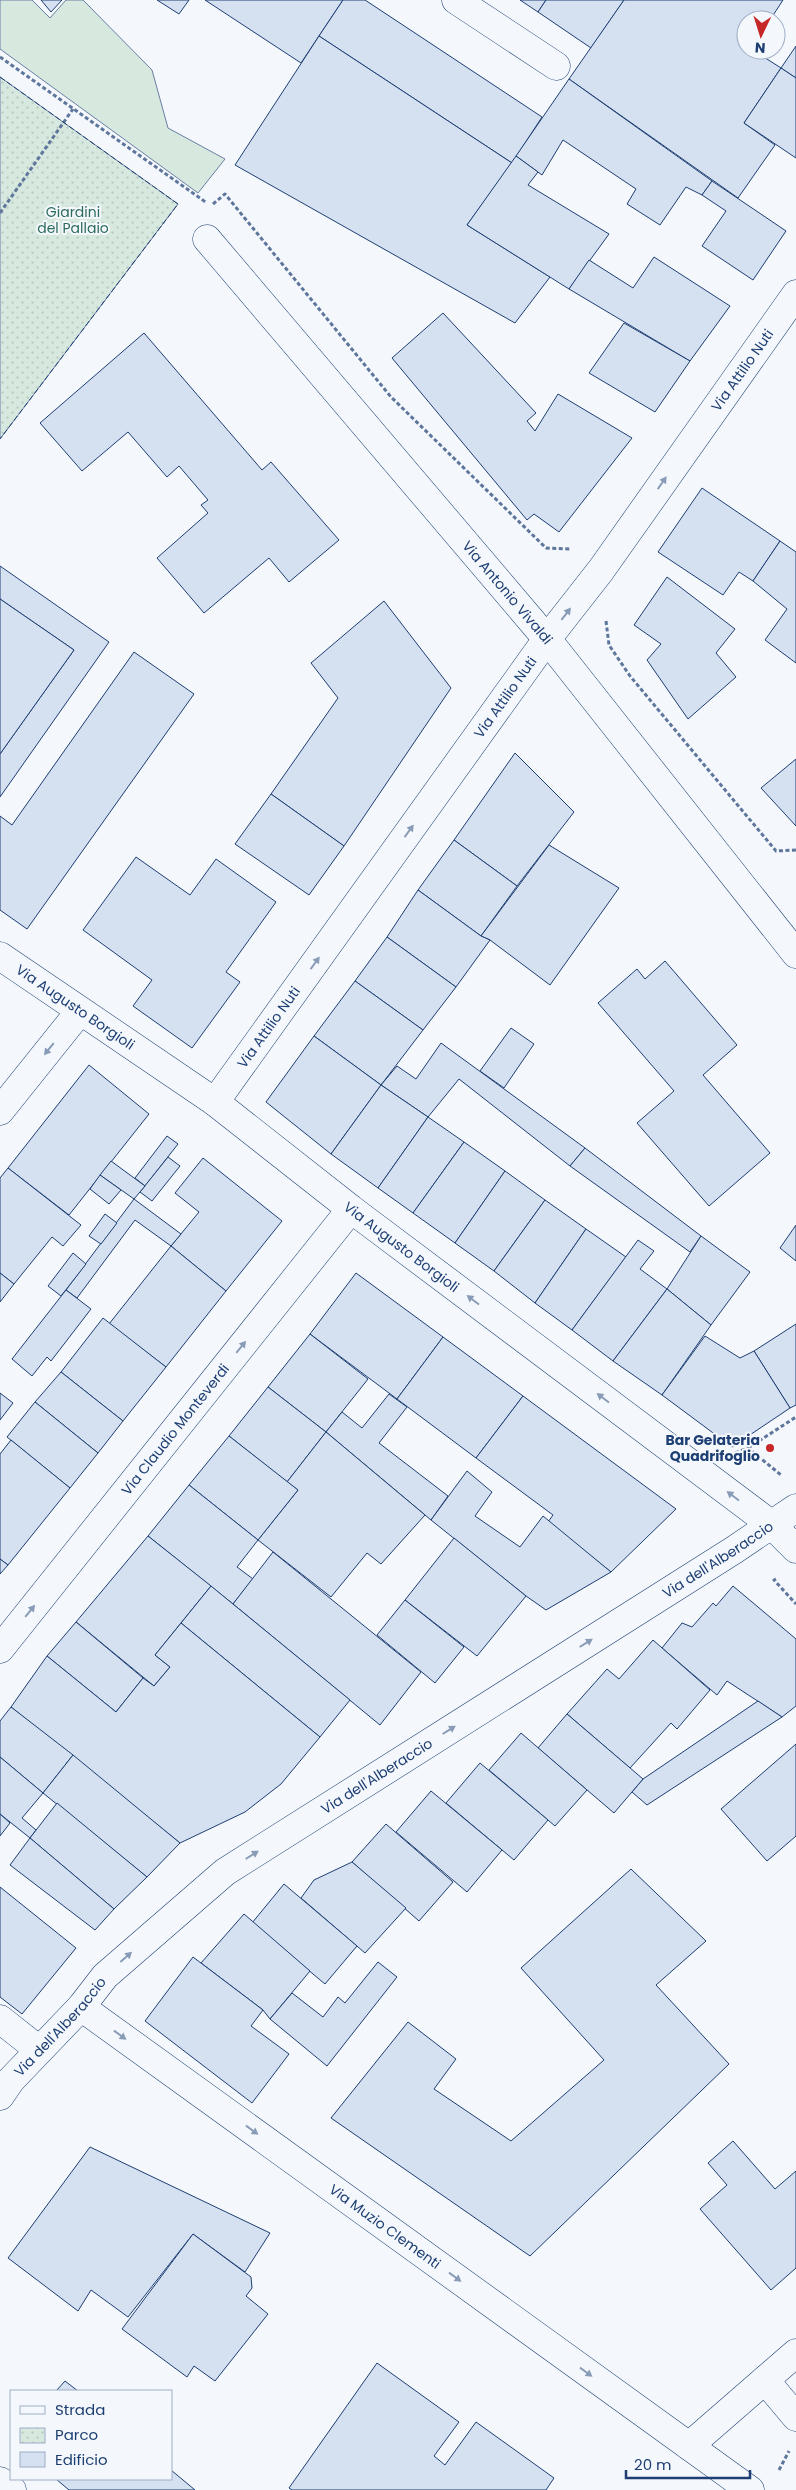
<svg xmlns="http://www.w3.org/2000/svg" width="796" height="2490" font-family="Poppins,sans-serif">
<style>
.grass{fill:#d7e8df;stroke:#687fa3}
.park{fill:url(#park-dots);stroke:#687fa3}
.building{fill:#d5e0f0;stroke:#1d3f73}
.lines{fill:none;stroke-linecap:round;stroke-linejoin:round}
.minor-casing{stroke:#1d3f73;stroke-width:29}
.tertiary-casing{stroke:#1d3f73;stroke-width:29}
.path{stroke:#5e769c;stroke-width:3;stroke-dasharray:4 2.5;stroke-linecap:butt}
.minor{stroke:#f4f7fb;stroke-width:28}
.tertiary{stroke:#f4f7fb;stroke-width:28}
.fence{stroke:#1d3f73;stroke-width:1;stroke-dasharray:6 2.5;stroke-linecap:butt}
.oneway{fill:#889bb7}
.poi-dot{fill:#c62828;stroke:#f4f7fb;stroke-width:2}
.labels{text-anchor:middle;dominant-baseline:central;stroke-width:4;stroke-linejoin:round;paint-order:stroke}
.park-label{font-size:14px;fill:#2c6c60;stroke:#f4f7fb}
.street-label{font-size:14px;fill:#1d3f73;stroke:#f4f7fb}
.poi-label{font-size:14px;font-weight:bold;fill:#1d3f73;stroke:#f4f7fb;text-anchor:end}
</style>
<defs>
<pattern id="park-dots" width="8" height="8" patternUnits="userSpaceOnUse" patternTransform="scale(1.25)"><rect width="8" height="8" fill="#d7e8df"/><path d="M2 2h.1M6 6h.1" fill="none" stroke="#b8c8c3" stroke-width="1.8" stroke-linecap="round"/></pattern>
</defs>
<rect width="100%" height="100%" fill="#f4f7fb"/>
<path class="grass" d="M0,0h32l18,18 16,-18h17l69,70 16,58 57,31 -27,34 -198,-144z"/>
<path class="park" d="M0,77l178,127 -178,235z"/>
<g class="building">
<path d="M41,0h21l-11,12z"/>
<path d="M157,0h32l-10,14z"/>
<path d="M205,0h138l-42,63z"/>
<path d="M343,0h22l177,117 -30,46 -193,-127z"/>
<path d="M520,0h26l-8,12z"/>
<path d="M546,0h78l-33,48 -53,-36z"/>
<path d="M624,0h159l-13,20h-24v30h7l28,18 -37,55 31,22 -37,53 -169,-119z"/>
<path d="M319,36l193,127 -45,62 83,52 -35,46 -280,-158z"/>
<path d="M796,46v32l-15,-10z"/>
<path d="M781,68l15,10v80l-52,-35z"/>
<path d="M569,79l143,102 -10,14 -16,-8 -26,38 -33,-21 9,-15 -73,-49 -21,35 -26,-19z"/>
<path d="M516,156l22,16 -10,13 81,49 -40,55 -102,-64z"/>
<path d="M712,181l74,50 -33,49 -51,-34 24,-35 -24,-16z"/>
<path d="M654,257l76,49 -40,55 -121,-72 20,-29 44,28z"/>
<path d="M443,313l93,100 -9,8 8,10 23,-37 74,44 -73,94 -25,-18 -7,6 -135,-162z"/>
<path d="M624,323l66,38 -35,51 -66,-39z"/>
<path d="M144,333l118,137 9,-8 68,78 -50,42 -20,-24 -65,55 -47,-55 51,-45 -7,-8 7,-5 -29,-34 -12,11 -39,-45 -46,39 -42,-48z"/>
<path d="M702,488l78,53 -27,40 -14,-9 -16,23 -65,-43z"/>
<path d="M780,541l16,11v111l-31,-23 22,-31 -34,-28z"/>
<path d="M0,566l109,76 -109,155v-43l74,-104 -74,-51z"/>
<path d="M667,577l68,52 -19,24 20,24 -48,42 -41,-59 14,-16 -27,-19z"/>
<path d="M0,599l74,51 -74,104z"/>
<path d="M384,601l67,87 -107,158 -73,-52 67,-96 -27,-35z"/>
<path d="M134,652l60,42 -167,235 -27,-19v-94l12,9z"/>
<path d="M515,753l59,59 -57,74 -63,-46z"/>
<path d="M796,759v67l-35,-38z"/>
<path d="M271,794l73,52 -35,49 -74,-51z"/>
<path d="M454,840l63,46 -36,50 -63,-46z"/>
<path d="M549,845l70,43 -69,97 -60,-45 -9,-4z"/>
<path d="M136,857l54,38 26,-36 60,43 -50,70 14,10 -48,66 -59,-42 19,-26 -69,-50z"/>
<path d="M418,890l63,46 9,4 -34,47 -69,-50z"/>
<path d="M387,937l69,50 -33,43 -68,-49z"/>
<path d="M665,961l72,84 -34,30 67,78 -61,53 -72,-83 37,-32 -76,-88 39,-34 8,10z"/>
<path d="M355,981l68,49 -42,55 -67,-49z"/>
<path d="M511,1028l23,16 -30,44 -24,-17z"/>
<path d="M314,1036l67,49 -50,69 -65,-52z"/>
<path d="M441,1043l144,105 -15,18 -111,-87 -31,38 -47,-32 16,-19 19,13z"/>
<path d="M89,1065l60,49 -80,101 -61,-47z"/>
<path d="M381,1085l47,32 -50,71 -47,-34z"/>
<path d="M428,1117l36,25 -51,71 -35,-25z"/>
<path d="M167,1136l11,8 -33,42 -10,-8z"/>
<path d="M464,1142l41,29 -50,72 -42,-30z"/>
<path d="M585,1148l116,88 -11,16 -120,-86z"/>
<path d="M168,1157l12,9 -28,35 -12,-9z"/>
<path d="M203,1158l79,63 -56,70 -55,-45 28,-34 -24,-19z"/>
<path d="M111,1161l34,25 -11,13 -34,-24z"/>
<path d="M8,1168l73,57 -18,21 -11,-9 -38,47 -14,-11v-95z"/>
<path d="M505,1171l40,29 -51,71 -39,-28z"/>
<path d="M100,1175l21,15 -12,14 -19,-15z"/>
<path d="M134,1199l47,35 -10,12 -36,-26 -58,78 -11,-8z"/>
<path d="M545,1200l41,29 -51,74 -41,-32z"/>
<path d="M105,1214l12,9 -16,21 -12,-8z"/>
<path d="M796,1225v36l-16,-13z"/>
<path d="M586,1229l40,28 -54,73 -37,-27z"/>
<path d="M701,1236l49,36 -39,53 -44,-36z"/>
<path d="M638,1240l16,11 -14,18 27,20 -54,72 -41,-31z"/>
<path d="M171,1246l55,45 -60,76 -57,-43z"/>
<path d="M73,1253l13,11 -25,32 -13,-10z"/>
<path d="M0,1273l14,11 -14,18z"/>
<path d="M356,1273l87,64 -46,62 -87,-65z"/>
<path d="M667,1289l44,36 -49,70 -49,-34z"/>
<path d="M66,1290l25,19 -40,52 -4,-4 -15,19 -20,-17z"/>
<path d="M103,1318l63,49 -43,54 -62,-49z"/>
<path d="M796,1324v81l-6,3 -36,-57z"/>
<path d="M310,1334l58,45 -42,53 -58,-45z"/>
<path d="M705,1336l35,22 14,-7 36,57 -58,39 -70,-52z"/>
<path d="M443,1337l80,59 -47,62 -79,-59z"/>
<path d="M61,1372l62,49 -25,32 -63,-51z"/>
<path d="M268,1387l58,45 -39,50 -58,-46z"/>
<path d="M0,1393l13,10 -13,17z"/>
<path d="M389,1394l18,13 -28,36 69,53 -17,24 -105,-88 16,-20 20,16z"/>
<path d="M523,1396l153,113 -65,63 -63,-50 5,-7 -77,-57z"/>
<path d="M35,1402l63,51 -28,35 -63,-51z"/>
<path d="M326,1432l99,83 -44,49 -14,-11 -36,44 -73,-57 40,-50 -11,-8z"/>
<path d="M229,1436l69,54 -40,50 -69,-55z"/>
<path d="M11,1440l59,48 -62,77 -8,-6v-105z"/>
<path d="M467,1471l25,21 -17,24 45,31 23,-31 68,56 -65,38 -20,-14 -95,-76z"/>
<path d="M189,1485l69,55 -21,27 16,12 -20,25 -85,-68z"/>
<path d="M148,1536l63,50 -56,69 15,12 -16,19 -78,-64z"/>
<path d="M454,1538l72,58 -49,60 -72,-56z"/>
<path d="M273,1552l148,120 -41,53 -147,-121z"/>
<path d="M0,1559l8,6 -8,9z"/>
<path d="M211,1586l139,114 -30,37 -139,-114z"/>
<path d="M733,1586l63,53v67l-14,11 -55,-36 -10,14 -55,-47 20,-25 10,4 21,-24 3,3z"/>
<path d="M405,1600l59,47 -29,36 -58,-48z"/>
<path d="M76,1622l67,56 -27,34 -69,-56z"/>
<path d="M181,1623l139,114 -39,47 -36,28 -65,31 -169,-136 36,-51 69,56 27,-34 11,8 16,-19 -15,-12z"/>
<path d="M653,1640l57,50 -33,39 -6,-6 -41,45 -63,-54 40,-45 12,10z"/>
<path d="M758,1701l24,16 -135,88 -15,-13 11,-13z"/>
<path d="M11,1707l62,48 -30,38 -43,-36v-36z"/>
<path d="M567,1714l76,65 -29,34 -76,-65z"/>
<path d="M521,1733l66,57 -32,36 -66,-56z"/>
<path d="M796,1744v92l-29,25 -46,-52z"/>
<path d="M73,1755l107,88 -33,34 -104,-84z"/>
<path d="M0,1757l43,36 -21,25 14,12 -6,8 -30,-24z"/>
<path d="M480,1763l68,57 -34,40 -68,-57z"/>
<path d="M431,1791l71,59 -35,42 -71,-60z"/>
<path d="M57,1803l90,74 -33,32 -84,-71z"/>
<path d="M0,1814l10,9 -10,13z"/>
<path d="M386,1824l67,58 -34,39 -67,-59z"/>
<path d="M30,1838l84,71 -19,21 -85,-65z"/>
<path d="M352,1862l54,46 -41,45 -64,-55 13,-18z"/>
<path d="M631,1869l75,72 -50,44 73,79 -199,192 -199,-138 77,-96 48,37 -22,30 77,52 93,-81 -83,-92z"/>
<path d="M284,1884l73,62 -32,38 -73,-61z"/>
<path d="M0,1887l76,61 -54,66 -22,-17z"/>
<path d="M244,1914l66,57 -40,48 -7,-9 -62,-47z"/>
<path d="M193,1957l70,53 -12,16 38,28 -37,49 -107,-82z"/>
<path d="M378,1962l19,15 -70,89 -57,-47 22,-26 31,24 15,-20 7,6z"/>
<path d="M733,2141l42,48 21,-18v97l-25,22 -71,-81 27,-24 -19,-22z"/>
<path d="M90,2147l180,86 -25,39 -52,-38 -65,83 -37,-27 -13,21 -70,-53z"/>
<path d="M193,2234l58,43 1,11 -6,8 22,18 -53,67 -21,-15 -7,11 -65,-48z"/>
<path d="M377,2363l82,59 -25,34 11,9 31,-43 78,56 -8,12h-254l-3,-2z"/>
<path d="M65,2381l13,10h-22z"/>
<path d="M171,2470l24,20h-126l-13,-11h115z"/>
</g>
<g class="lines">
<g class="minor-casing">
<g id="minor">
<path d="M456,0l100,66"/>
<path id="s1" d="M207,239l340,400 249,315"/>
<path id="s2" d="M0,956l215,146 136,107 421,316 24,24"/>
<path id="s3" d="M215,1102l332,-463 54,-69 195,-276"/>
<path d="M0,1111l80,-100"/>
<path id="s4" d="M0,1649l351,-440"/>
<path id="s5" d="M81,2007l608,439 107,-93"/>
<path d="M0,2019l39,31"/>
<path d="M765,2380l31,37"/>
<path d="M689,2446l61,44"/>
<path d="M0,2481l12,9"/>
</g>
</g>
<g class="tertiary-casing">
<g id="tertiary">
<path id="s6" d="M0,2096l11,-16 70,-73 24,-31 120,-104 509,-322 62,-42"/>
</g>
</g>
<g class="path">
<path d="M0,57l207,146"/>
<path d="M213,204l12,-10 166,203 155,151 24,1"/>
<path d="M0,213l73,-104"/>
<path d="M606,621l3,24 21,31 146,175 20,-1"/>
<path d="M748,1448l48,-31"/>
<path d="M735,1453l13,-5 33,27"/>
<path d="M776,1579l-2,1 22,24"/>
<path d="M779,2470l10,-19"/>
</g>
<use href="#minor" class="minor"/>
<use href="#tertiary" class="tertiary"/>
<path class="fence" d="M0,77l178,127 -178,235"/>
</g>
<defs><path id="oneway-solid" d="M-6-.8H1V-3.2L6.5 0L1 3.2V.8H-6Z" transform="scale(1.25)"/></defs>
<g class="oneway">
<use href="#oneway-solid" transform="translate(662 483) rotate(-55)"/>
<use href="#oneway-solid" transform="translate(566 614) rotate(-52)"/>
<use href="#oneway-solid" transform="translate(409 831) rotate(-54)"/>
<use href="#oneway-solid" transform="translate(315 963) rotate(-54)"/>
<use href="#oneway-solid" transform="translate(49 1049) rotate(129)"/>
<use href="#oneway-solid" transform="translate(473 1300) rotate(-143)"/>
<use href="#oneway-solid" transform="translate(241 1347) rotate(-51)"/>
<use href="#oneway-solid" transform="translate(603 1398) rotate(-143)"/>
<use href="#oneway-solid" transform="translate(733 1496) rotate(-143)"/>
<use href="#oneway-solid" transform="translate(30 1611) rotate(-51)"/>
<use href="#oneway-solid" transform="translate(586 1643) rotate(-32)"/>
<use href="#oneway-solid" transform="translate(449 1730) rotate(-32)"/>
<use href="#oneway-solid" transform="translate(252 1855) rotate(-32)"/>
<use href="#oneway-solid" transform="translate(126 1957) rotate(-41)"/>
<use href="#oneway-solid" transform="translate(120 2035) rotate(36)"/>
<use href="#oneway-solid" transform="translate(252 2130) rotate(36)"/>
<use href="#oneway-solid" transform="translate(455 2277) rotate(36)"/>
<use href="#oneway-solid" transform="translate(586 2372) rotate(36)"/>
</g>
<circle class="poi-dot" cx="770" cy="1448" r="5"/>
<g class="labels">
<g class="park-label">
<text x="73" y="212">Giardini<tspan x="73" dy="16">del Pallaio</tspan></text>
</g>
<g class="street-label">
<text stroke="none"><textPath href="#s3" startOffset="902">Via Attilio Nuti</textPath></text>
<text stroke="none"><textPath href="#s1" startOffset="464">Via Antonio Vivaldi</textPath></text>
<text stroke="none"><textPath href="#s3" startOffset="498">Via Attilio Nuti</textPath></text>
<text stroke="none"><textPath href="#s2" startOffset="91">Via Augusto Borgioli</textPath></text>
<text stroke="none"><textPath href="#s3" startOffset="92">Via Attilio Nuti</textPath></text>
<text stroke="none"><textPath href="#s2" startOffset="496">Via Augusto Borgioli</textPath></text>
<text stroke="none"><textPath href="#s4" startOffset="281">Via Claudio Monteverdi</textPath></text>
<text stroke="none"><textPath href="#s6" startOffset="902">Via dell'Alberaccio</textPath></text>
<text stroke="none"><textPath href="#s6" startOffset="498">Via dell'Alberaccio</textPath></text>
<text stroke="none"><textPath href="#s6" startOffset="92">Via dell'Alberaccio</textPath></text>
<text stroke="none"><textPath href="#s5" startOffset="375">Via Muzio Clementi</textPath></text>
</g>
<g class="poi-label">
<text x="760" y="1440">Bar Gelateria<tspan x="760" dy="16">Quadrifoglio</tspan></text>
</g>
</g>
<rect x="10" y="2390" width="162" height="90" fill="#f4f7fb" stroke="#9eadc5"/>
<rect x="20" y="2406" width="25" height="8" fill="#f4f7fb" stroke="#9eadc5"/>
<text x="55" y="2415" font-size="15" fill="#1d3f73">Strada</text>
<rect x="20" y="2428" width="25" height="15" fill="url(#park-dots)" stroke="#9eadc5"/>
<text x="55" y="2440" font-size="15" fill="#1d3f73">Parco</text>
<rect x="20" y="2452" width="25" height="15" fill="#d5e0f0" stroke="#9eadc5"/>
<text x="55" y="2465" font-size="15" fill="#1d3f73">Edificio</text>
<g transform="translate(761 35) rotate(184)"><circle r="24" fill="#f4f7fb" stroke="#9eadc5"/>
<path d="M0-4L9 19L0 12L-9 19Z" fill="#c62828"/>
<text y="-8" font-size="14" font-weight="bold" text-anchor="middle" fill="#1d3f73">N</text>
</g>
<path d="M626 2470v8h124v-8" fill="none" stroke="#1d3f73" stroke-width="2.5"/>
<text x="634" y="2470" font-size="15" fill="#1d3f73" stroke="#f4f7fb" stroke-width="4" paint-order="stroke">20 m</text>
</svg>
